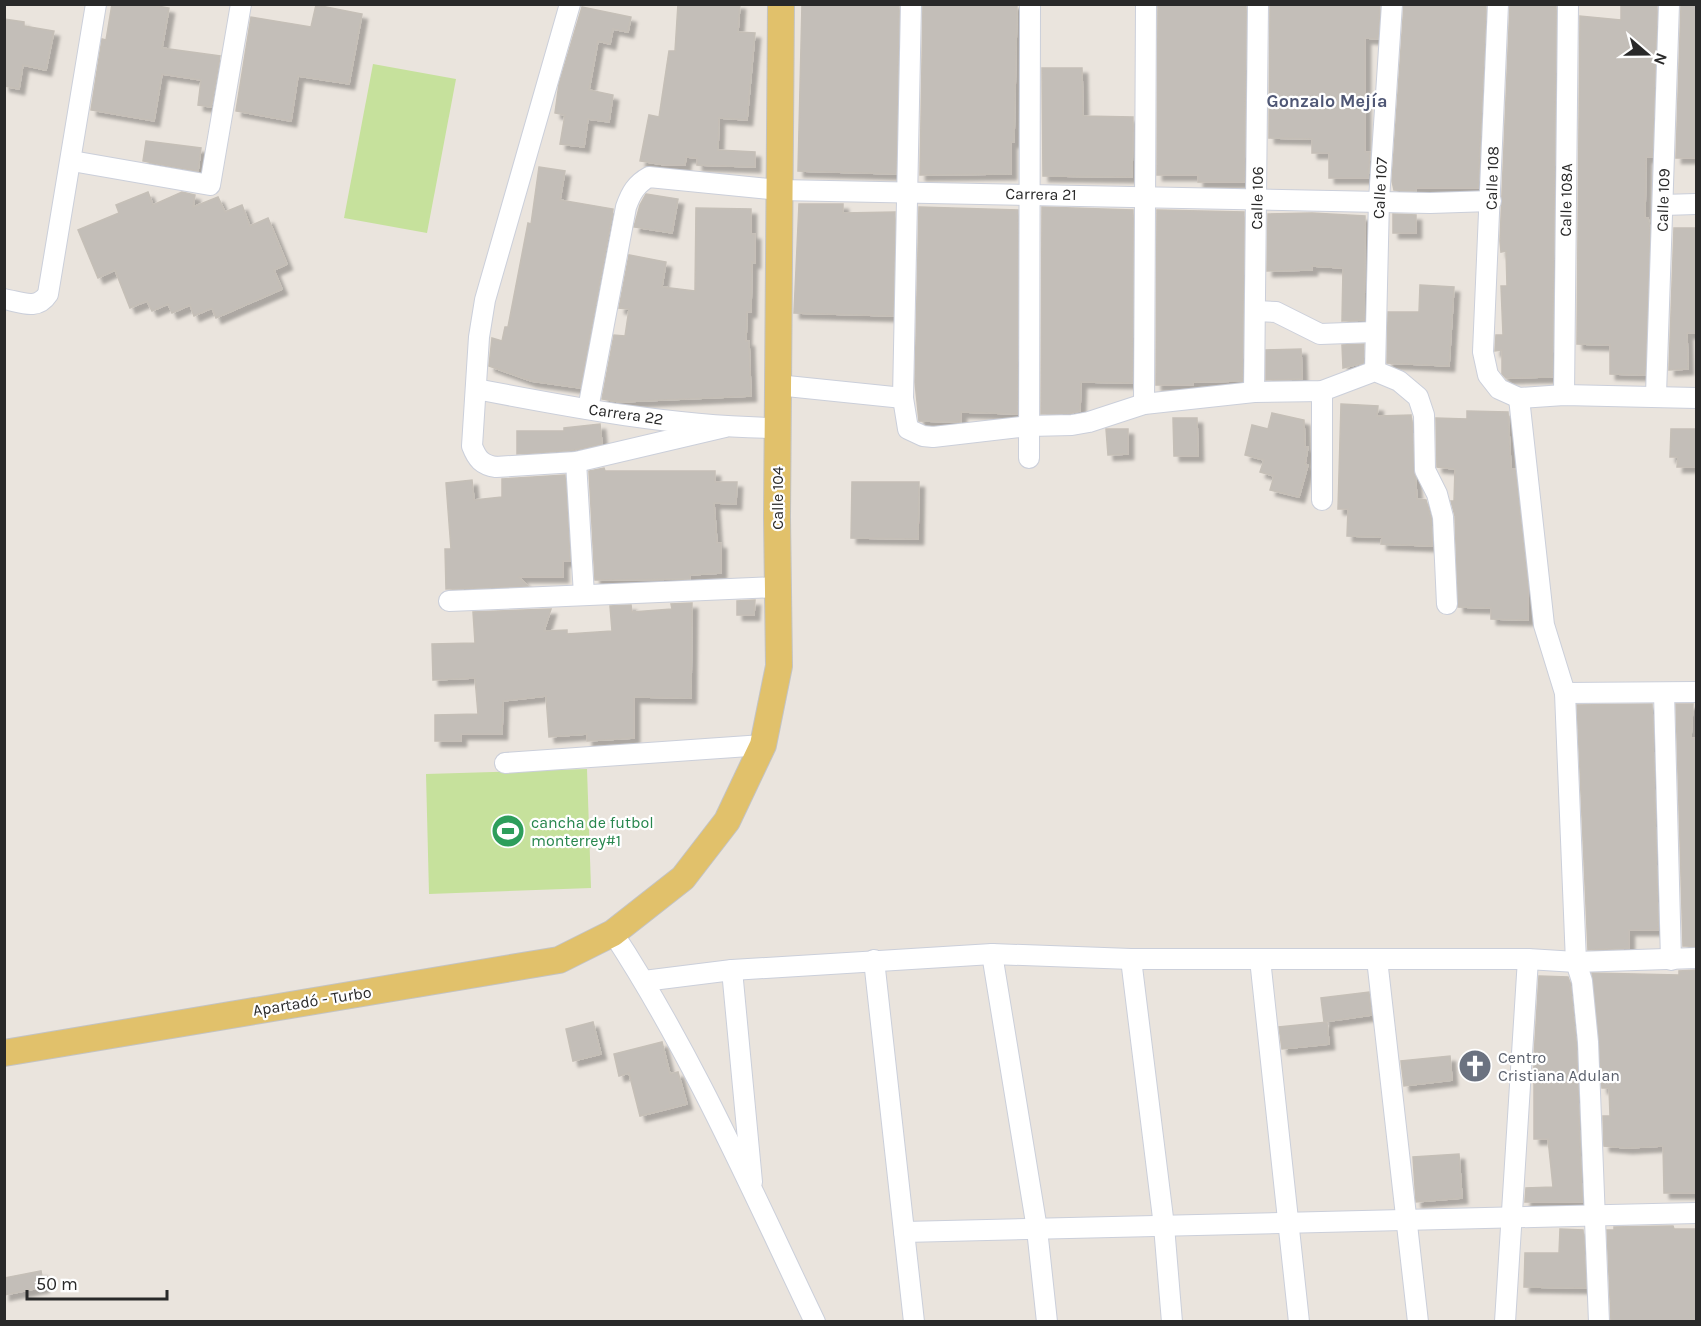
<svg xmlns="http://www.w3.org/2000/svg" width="1701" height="1326" font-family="Karla,sans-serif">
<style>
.pitch{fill:#c6e19c}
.building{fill:#c3beb8;stroke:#c5bfb7;stroke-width:1.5;filter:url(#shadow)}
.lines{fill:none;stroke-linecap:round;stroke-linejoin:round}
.minor-casing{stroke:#cbcfda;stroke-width:22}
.major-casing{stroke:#c3c3c3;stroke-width:28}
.minor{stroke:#fff;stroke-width:20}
.major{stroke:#e1c16b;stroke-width:26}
.labels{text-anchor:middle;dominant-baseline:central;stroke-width:4.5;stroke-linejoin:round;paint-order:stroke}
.street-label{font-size:16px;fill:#292929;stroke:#fff}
.leisure-label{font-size:16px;fill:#27864d;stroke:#fff;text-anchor:start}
.worship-label{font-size:16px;fill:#5b616d;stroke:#fff;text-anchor:start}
.neighbourhood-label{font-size:18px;font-weight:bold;fill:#4f5775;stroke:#fff}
</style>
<defs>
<filter id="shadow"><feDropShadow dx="5.5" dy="5.5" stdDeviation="1.5" flood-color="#0004"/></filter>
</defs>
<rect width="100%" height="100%" fill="#eae4dd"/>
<g class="pitch">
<path d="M373,64l83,15 -29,154 -83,-15z"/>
<path d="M587,769l4,119 -162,6 -3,-120z"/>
</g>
<g class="building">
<path d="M112,4h35l22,4 -7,40 58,8 -9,51 -13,-2 3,-25 -39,-6 -8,47 -63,-11 11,-71 4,1z"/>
<path d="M678,4h62l-2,28 17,1 -8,87 -28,-2 -1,32 37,2v15l-58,-2v-7l-11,-1 -1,8h-20l-25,-4 9,-46 10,2 10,-66h6z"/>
<path d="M802,4h97l-3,170 -98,-3z"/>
<path d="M923,4h94l-3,138h-3v32l-91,1z"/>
<path d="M1158,4h88l-2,178h-46v-7h-41z"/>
<path d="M1270,4h110l-2,35 -13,-1v114h5l-2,26h-39v-25h-17v-14l-43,-1z"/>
<path d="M1404,4h82l-8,184h-62v3l-22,-1 -2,-9z"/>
<path d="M1510,4h46l-4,373 -46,1 -4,-4v-24l-7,1 1,-16h7l-2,-49h6l-1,-35 -5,1 -1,-11z"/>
<path d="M1621,4h36l-5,153h-6l-1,61h3l2,10 -5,147 -35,-1v-29l-33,-1 3,-328 41,4z"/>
<path d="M316,5l46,9 -13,70 -51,-8 -7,45 -55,-10 15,-94 60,10z"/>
<path d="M1681,5h15v153h-20z"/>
<path d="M582,7l49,10 -3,15 -15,-3 -3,15 -12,-3 -9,49 24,5 -4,27 -21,-3 -4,28 -24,-3 5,-29 -10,-2 4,-29z"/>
<path d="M4,19l20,3v4l30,5 -8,39 -23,-5 -4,24 -15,-3z"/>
<path d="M1042,68h40l1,48 50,1 -1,60 -89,-1z"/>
<path d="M146,141l55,7 -3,23 -55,-10z"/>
<path d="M539,167l26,4 -5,29 53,9 -33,179 -49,-7 -42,-15 3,-28 10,3 3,-14h3l20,-104 3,1z"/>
<path d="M148,192l5,13 29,-13 13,3 -2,12 25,-10 7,15 17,-7 8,21 18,-8 19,46 -13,6 8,19 -66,29 -4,-10 -18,8 -4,-11 -18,8 -4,-9 -16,7 -5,-10 -17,7 -15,-38 -17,8 -20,-48 41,-17 -3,-8z"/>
<path d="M646,194l32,5 -6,34 -38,-6 6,-22z"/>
<path d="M799,204h44v9l52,-1 -2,104 -99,-3z"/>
<path d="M919,207l99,3 -1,204 -56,-2v10l-42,-1 -4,-39z"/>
<path d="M1042,207l91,3 -1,173 -51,-1 -1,29 -9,2 -30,1z"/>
<path d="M696,208l55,1v25h4v29l-3,-1 -1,50h-4l-1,29h3l2,55 -131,6 -18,-3 12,-64 11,1 4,-27 -10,-1 10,-53 37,7 -4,25 33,4z"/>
<path d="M1157,210l87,2 -2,169 -49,1v3h-37z"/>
<path d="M1312,213l53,3 -1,104 -22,1 1,-53 -31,-2v4l-45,1 1,-57z"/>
<path d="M1393,214l23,1v18h-23z"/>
<path d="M1674,228h22v105h-9l1,36 -19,1z"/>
<path d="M1420,285l34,2 -5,79 -62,-3 1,-51h31z"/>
<path d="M1364,344l-1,19 -20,5 -1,-23z"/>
<path d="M1301,349l1,30 -36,1v-30z"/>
<path d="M1341,404l37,2 -1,10 34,-1 6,84 9,1 5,19 1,27 -51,-2 1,-7 -35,-1 1,-27h-10z"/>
<path d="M1467,411l41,1 3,57h4l13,119v32l-37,-1v-11l-33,-1 -3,-91 -4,-15h3l1,-32 -18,-2 -1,-49 31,1z"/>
<path d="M1272,413l32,7 1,27h3l-3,17 3,1 -9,32 -29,-7 4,-14 -14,-4 4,-12 -19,-5 7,-30 16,4z"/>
<path d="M1173,418h24l1,38h-24z"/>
<path d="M600,424l2,20 -28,6 -57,4v-23h47v-3z"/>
<path d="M1106,429h22v25l-20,1z"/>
<path d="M1671,429h25v38h-19l1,-10h-8z"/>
<path d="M604,468l1,3h110v11h22l-1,22 -22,-1 3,40h4v30l-31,2v4l-95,1 -6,-109z"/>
<path d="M565,475l5,86h-7v16h-44l9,9 -82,3 -1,-40h6l-5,-66 26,-3 2,20 28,-3v-18z"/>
<path d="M852,482h67l-1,57 -67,-1z"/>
<path d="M755,600l-1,15h-17v-14z"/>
<path d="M692,603l-1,95 -57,-1v41l-47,3v-7l-38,3 -3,-41 -43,5 -1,33h-41v7h-26v-26l43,-1 -3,-36 -42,2 -1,-36 43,-1 -2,-31 78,-3 -7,22 23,-1v4l45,-3 -2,-25 21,-1 1,7 40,-3 -1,-5z"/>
<path d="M1652,704l6,226h-29v18l-41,2 -11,-245z"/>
<path d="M1676,704h17l-2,34h5v208h-13z"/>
<path d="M1696,970v223h-32l-1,-47 -36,2 -23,-2 -1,-30h7l-1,-28h-7l-10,-115 87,2v-4z"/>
<path d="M1539,976l29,1 2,6 6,60 6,159h-57l1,-14 27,-1 -5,-48h-14v-82z"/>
<path d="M1369,992l2,23 -47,7 -3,-24z"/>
<path d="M593,1022l8,32 -28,7 -7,-32z"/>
<path d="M1327,1022l2,22 -47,5 -3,-22z"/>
<path d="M662,1042l8,32 8,-2 9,32 -47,12 -11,-43 -10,3 -5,-22z"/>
<path d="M1450,1056l2,24 -48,6 -3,-25z"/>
<path d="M1459,1154l3,44 -46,4 -3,-45z"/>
<path d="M1673,1226l1,3h22v93h-85l-4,-92h7v-3z"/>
<path d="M1560,1229l23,1 3,58 -62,-1 1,-34h34z"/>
<path d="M41,1271l3,16 -40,8v-17z"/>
</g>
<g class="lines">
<g class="minor-casing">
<g id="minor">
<path d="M570,4l-85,296 -6,37 -7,109c5,13 10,19 24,21l80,-5 149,-35"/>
<path d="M911,4l-8,394 5,31 15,7 10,1 96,-11 43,-1 17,-3 55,-18 110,-12 68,-1 53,-20 24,10 19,16 6,18 1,55 12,24 6,23 4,87"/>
<path d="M1498,4l-15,348 5,23 11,14 20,9 45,-3 132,3"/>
<path d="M72,161l138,24 31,-181"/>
<path d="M1663,205l33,-1"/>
<path d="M4,299c17,3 33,12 44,-5l48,-290"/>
<path d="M1255,311l21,1 44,22 55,-2"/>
<path d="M1375,371l4,-171 13,-196"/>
<path d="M777,385l126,13"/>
<path d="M476,389c99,19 200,38 301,39"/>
<path d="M1254,392l4,-388"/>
<path d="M1564,395l4,-391"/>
<path d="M1656,395l13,-391"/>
<path d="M1519,398l25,227 21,68 11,269 6,19 6,61 11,280"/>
<path d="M1144,404l2,-400"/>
<path d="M588,409l38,-202c5,-14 10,-23 23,-30l130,13 651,13 61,-2"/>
<path d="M1029,458l1,-454"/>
<path d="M576,462l8,133"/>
<path d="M1322,500v-109"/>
<path d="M449,601l328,-14"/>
<path d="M1565,693l131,-1"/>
<path d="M1664,693l7,267"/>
<path d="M505,763l258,-18"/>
<path d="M613,933c80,122 139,258 202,389"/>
<path d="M992,954l45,275 10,93"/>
<path d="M1131,959l33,267 8,96"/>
<path d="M1260,959l39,363"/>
<path d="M1377,959l41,363"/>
<path d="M874,960l40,362"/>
<path d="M732,970l20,212"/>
<path d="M644,981l88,-11 260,-16 139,5h397l48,3 120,-4"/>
<path d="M904,1232l792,-19"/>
<path d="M1505,1322l23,-363"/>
</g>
</g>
<g class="major-casing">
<path id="major" d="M4,1053l555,-93 54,-27 70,-55 44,-57 36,-76 16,-79 -2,-149 4,-513"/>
</g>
<use href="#minor" class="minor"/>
<use href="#major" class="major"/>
</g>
<defs>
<g id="stadium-disc" transform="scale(1.725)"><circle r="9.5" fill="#2e9e5b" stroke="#fff"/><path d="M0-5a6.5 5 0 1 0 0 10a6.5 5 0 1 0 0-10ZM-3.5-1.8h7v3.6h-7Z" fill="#fff"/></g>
<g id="church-disc" transform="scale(1.725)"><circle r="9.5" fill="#6b7280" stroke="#fff"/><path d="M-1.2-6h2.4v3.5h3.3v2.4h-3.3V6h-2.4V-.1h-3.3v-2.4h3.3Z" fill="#fff"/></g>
</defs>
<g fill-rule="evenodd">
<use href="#stadium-disc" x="508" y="831"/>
<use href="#church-disc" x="1475" y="1066"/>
</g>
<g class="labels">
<g class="street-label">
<text transform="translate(1492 178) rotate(-88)">Calle 108</text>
<text transform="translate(1380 188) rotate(-87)">Calle 107</text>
<text transform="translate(1041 194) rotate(1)">Carrera 21</text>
<text transform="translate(1257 198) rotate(-89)">Calle 106</text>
<text transform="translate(1566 200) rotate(-89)">Calle 108A</text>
<text transform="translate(1663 200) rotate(-88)">Calle 109</text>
<text transform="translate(626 414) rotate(8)">Carrera 22</text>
<text transform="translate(777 498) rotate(-90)">Calle 104</text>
<text transform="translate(312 1001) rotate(-9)">Apartadó - Turbo</text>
</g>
<g class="leisure-label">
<text x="531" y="822">cancha de futbol<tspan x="531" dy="18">monterrey#1</tspan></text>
</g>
<g class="worship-label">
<text x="1498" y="1057">Centro<tspan x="1498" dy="18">Cristiana Adulan</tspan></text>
</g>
<g class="neighbourhood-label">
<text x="1327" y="101">Gonzalo Mejía</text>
</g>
</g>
<rect width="1701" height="1326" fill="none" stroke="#292929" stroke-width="12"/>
<g transform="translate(1647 54) rotate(110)" stroke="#ffffff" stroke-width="4.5" paint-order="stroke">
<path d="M0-4.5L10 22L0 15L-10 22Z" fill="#292929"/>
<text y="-9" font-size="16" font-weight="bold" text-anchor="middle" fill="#292929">N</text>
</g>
<path d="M27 1290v9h140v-9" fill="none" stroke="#292929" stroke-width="3"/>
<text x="36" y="1290" font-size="18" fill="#292929" stroke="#ffffff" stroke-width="4.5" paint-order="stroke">50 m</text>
</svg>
